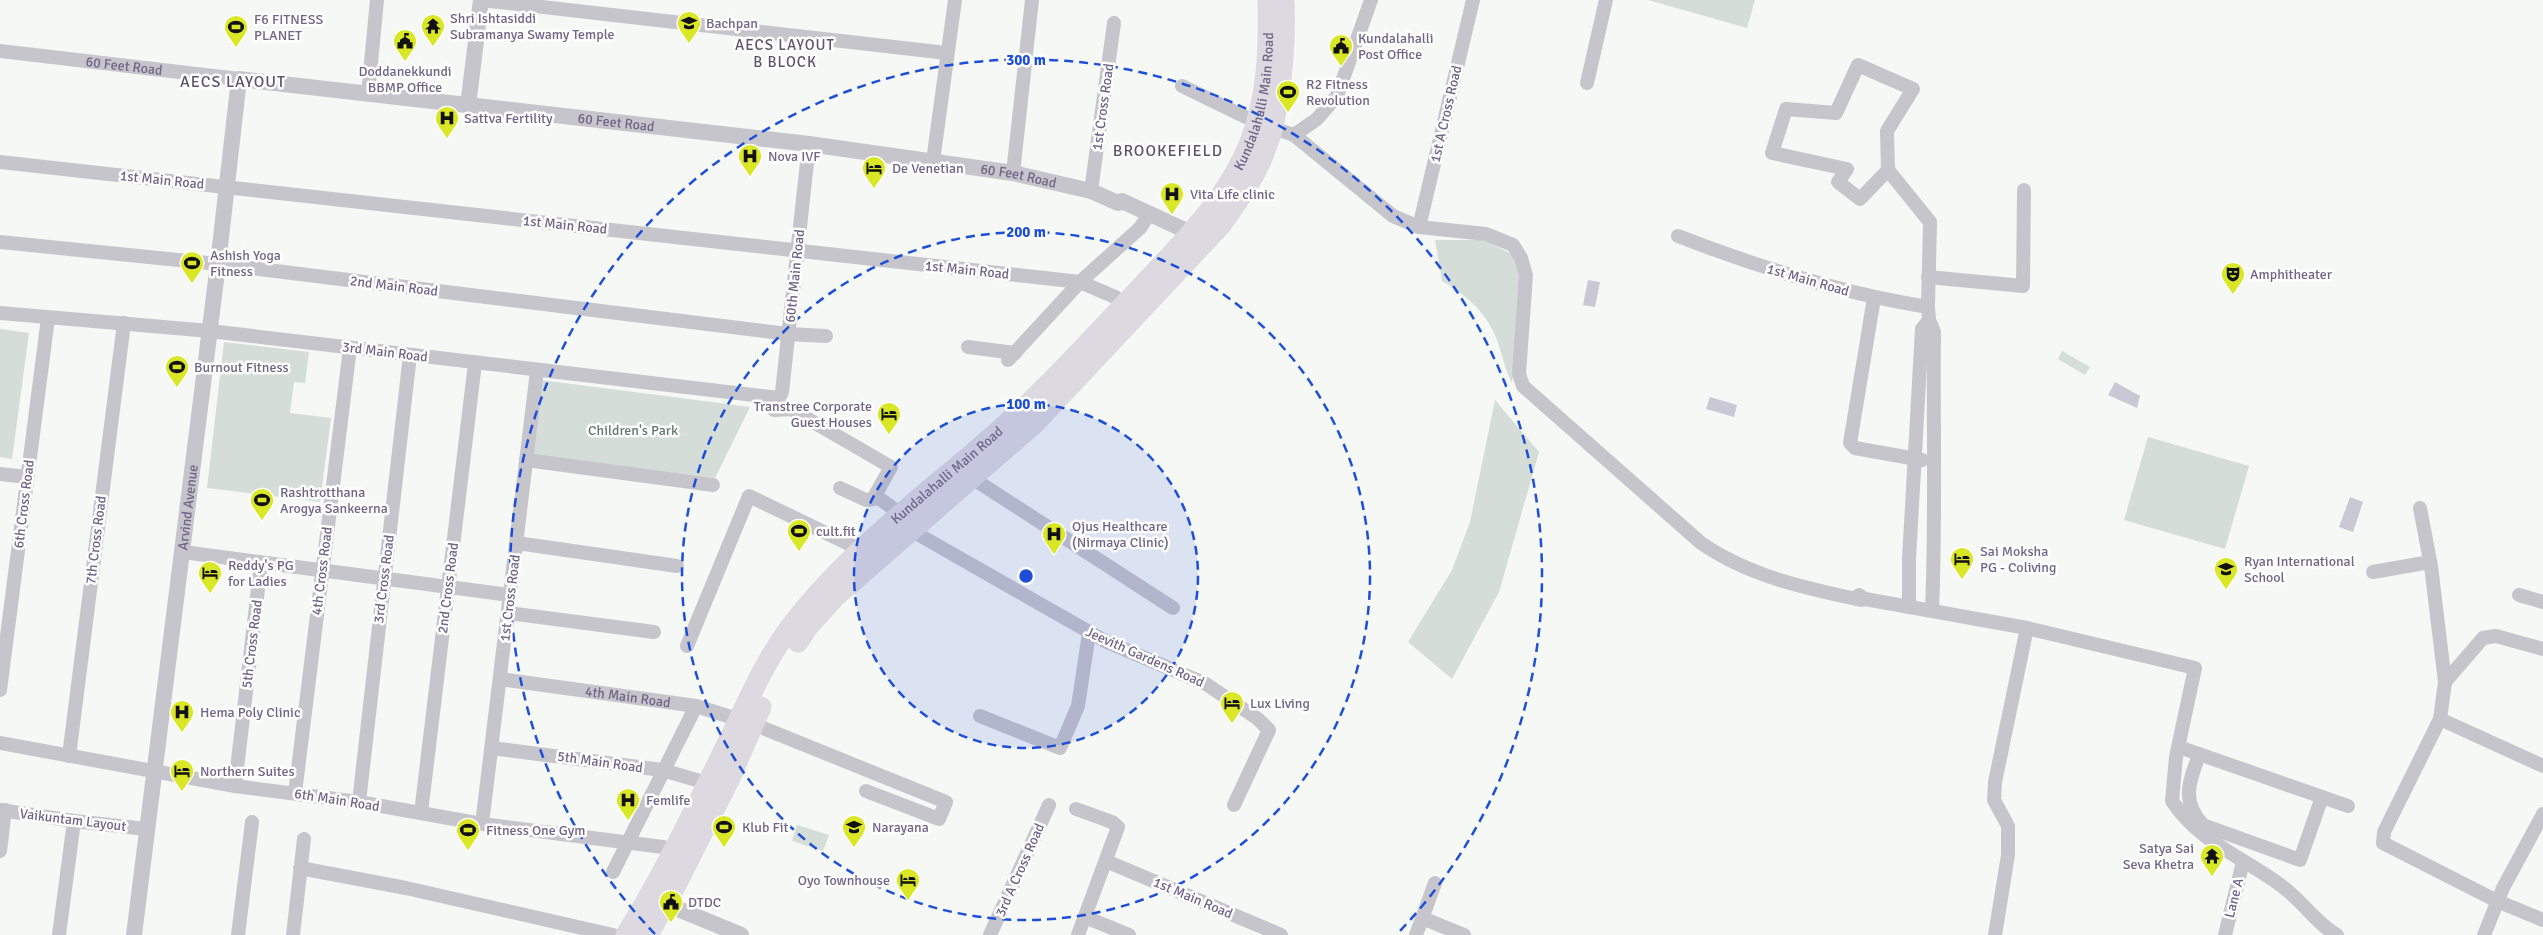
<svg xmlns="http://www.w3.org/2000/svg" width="2543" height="935" font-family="Signika,sans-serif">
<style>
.green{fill:#d4ddd8}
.water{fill:#c9c8d4}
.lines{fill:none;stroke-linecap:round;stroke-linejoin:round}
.minor{stroke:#c7c5cc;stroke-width:14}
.tertiary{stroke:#c7c5cc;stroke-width:16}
.primary{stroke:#dcd9e1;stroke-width:21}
.ring{fill:none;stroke:#1d4ed8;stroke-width:2.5;stroke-dasharray:9 6}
.labels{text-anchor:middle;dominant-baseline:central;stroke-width:5;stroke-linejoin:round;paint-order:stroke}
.poi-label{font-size:14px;fill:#6f6687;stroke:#fff;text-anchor:start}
.street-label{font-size:14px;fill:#6f6687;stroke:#fff}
.park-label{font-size:14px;fill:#617970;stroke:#fff}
.neighbourhood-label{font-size:15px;letter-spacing:1px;fill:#5b546c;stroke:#fff}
.quarter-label{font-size:16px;letter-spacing:1px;fill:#5b546c;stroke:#fff}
.centre{fill:#1d4ed8;stroke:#fff;stroke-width:2.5}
.ring-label{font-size:15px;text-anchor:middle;font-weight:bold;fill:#1d4ed8;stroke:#fff;stroke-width:5;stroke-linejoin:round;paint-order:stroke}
</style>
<rect width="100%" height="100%" fill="#f5f8f5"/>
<g class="green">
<path d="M1648,0h107l-8,28z"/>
<path d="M1435,240h49l28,14 10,24 -10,105c-7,-13 -9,-26 -14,-40 -9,-28 -31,-48 -56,-62z"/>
<path d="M0,329l29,4 -17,126 -12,-2z"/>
<path d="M224,342l85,10 -4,31 -11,-1 -4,31 41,5 -11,84 -113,-14z"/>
<path d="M2062,351l28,16 -5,8 -27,-16z"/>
<path d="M541,380l209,27 -35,71 -183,-23z"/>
<path d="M1495,400l44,52 -40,140 -47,87 -44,-37 44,-72 18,-48z"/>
<path d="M2148,437l101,29 -24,83 -101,-29z"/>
<path d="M797,825l32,10 -6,16 -31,-10z"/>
</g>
<g class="water">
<path d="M1588,280l12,2 -5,25 -12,-2z"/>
<path d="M2115,382l25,14 -3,12 -29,-13z"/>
<path d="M1710,397l27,8 -3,12 -28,-8z"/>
<path d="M2350,497l13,5 -10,30 -14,-5z"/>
</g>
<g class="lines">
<g class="minor">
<path d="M481,0l466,53"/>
<path id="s1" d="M0,51l239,28"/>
<path d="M1587,83l19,-83"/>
<path d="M1182,86l74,36 38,13 99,81 26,11 67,7 27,11 8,13 5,17 -7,99 4,12 178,157c48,33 103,45 160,57l4,-1"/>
<path d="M368,94l9,-94"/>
<path d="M1294,135l23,-16 20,-23 34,-96"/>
<path d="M933,161l22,-161"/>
<path d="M0,162l1080,120 35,15 9,7"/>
<path d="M1888,170l-1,-39 26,-42 -55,-24 -22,48 -50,-4 -14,44 75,16 -9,13 22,17 28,-29 42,52 -2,85"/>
<path d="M1013,173l19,-173"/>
<path d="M1091,191l23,-168"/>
<path d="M1419,227l54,-227"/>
<path d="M1678,236c82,32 163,57 250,71l1,13 5,12c-1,93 2,185 -2,278"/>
<path d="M0,242l218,22 570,70 38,2"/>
<path d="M1928,277l95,9 1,-96"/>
<path d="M1874,298l-24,145 5,5 67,12"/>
<path d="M0,313l210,18 569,67 3,-6 27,-248"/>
<path d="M968,347l47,6"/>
<path d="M1008,360l72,-78 60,-54 10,-15"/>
<path d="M774,410l17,-1 100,58 -18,32 -7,1 -26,-12"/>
<path d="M526,460l187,25"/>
<path d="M0,474l27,3"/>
<path d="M972,478l201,130"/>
<path d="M876,496l26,19"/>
<path d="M2420,508l11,58 14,116 -5,37 -56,113 -1,11 114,58 46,19"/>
<path d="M914,529l7,7 184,105 101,43 52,35 11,11 -35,75"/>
<path d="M517,543l160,23"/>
<path d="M183,552l327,43"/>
<path d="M2373,572l57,-10"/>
<path d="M1859,595l6,4 162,29 168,40 -19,89 -4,44c29,43 72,56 111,86 19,14 35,38 54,48"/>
<path d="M2519,595l24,7"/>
<path d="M1909,607v-48l13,-230 7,-9"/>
<path d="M508,613l146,19"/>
<path d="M687,646l62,-150 104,50 7,5"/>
<path id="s2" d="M500,679l196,27 57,18 193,78 -7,17 -73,-28"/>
<path d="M2445,682l38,-44 13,-2 47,13"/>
<path d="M0,690l48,-372"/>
<path d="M980,716l80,32 18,-42 11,-73"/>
<path d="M2440,719l103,47"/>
<path d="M0,743l235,43 124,16 123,22 181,23 10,5"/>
<path d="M2179,747l169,59"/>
<path d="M492,748l170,22 45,13"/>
<path d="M2199,755c-10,27 -18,46 4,70l97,35 22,-63"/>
<path d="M69,756l55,-433"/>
<path d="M235,786l26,-223"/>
<path d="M295,793l55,-445"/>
<path d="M359,802l51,-447"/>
<path d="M1076,809l36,13 6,5 -40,108"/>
<path d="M0,810l74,11 72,8"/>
<path d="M421,813l54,-450"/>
<path d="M482,824l55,-453"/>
<path d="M0,851l5,-41"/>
<path d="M1106,861l175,74"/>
<path d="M300,868l106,20 207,47"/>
<path d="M613,872l83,-166"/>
<path d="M1085,917l44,18"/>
<path d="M1422,918l42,17"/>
<path d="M59,935l15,-114"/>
<path d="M238,935l14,-113"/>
<path d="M293,935l11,-96"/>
<path d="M990,935l59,-130"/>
<path d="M1416,935l19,-52"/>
<path d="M1995,935l13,-80v-29l-14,-26 1,-18 32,-154"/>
<path d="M2225,935l18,-73"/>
<path d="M2484,935l19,-47 40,-74"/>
</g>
<g class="tertiary">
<path d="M468,106l13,-106"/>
<path d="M666,904l75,31"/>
<path id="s3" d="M134,935l84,-671 21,-185 570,65 204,29 78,18 27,12 4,-2 69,32"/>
</g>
<g class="primary">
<path d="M798,642l9,-14 29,-32 198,-172 187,-199c17,-24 35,-49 45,-77 15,-39 20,-106 18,-148"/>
<path id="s4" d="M626,935c39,-63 71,-130 104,-197 19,-39 37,-82 65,-117 55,-71 133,-128 201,-188 51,-44 97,-96 144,-145 41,-44 90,-91 111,-149 17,-44 18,-93 17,-139"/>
<path d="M648,935l29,-52 53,-105 31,-71"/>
</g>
</g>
<circle cx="1026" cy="576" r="172" fill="#1d4ed8" fill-opacity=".12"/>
<g class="ring">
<circle cx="1026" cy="576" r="172"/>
<circle cx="1026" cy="576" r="344"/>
<path d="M655 934A516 516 0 1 1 1397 934"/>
</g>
<defs>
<g id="school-pin" transform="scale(1.25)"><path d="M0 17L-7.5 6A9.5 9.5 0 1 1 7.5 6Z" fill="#dae726" stroke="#fff"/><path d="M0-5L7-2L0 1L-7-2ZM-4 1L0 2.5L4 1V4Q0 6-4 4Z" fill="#111"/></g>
<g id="temple-pin" transform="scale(1.25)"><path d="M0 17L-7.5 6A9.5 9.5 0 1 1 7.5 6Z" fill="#dae726" stroke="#fff"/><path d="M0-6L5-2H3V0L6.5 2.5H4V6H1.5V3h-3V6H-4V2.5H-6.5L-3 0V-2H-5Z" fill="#111"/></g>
<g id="stadium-pin" transform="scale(1.25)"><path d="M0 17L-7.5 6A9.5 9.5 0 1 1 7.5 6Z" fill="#dae726" stroke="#fff"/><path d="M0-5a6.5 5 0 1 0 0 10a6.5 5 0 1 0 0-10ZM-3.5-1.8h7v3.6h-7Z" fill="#111"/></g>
<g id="civic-pin" transform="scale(1.25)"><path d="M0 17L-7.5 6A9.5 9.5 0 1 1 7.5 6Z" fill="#dae726" stroke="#fff"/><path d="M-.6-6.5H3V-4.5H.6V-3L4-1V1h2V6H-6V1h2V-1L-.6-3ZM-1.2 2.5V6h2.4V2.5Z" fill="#111"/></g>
<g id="hospital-pin" transform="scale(1.25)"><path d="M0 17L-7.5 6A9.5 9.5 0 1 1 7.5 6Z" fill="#dae726" stroke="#fff"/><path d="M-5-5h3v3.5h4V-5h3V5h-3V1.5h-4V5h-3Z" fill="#111"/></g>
<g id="hotel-pin" transform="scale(1.25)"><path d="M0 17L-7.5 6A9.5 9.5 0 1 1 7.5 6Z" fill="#dae726" stroke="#fff"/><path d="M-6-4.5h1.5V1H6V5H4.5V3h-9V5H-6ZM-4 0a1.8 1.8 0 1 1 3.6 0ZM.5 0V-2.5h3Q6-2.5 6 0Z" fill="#111"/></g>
<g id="theatre-pin" transform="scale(1.25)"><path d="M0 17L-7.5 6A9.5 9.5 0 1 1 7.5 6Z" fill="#dae726" stroke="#fff"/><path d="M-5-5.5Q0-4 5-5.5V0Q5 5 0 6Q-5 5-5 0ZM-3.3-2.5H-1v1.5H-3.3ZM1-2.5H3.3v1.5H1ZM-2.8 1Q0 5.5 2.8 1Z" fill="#111"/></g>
</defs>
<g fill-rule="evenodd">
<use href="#school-pin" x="689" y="23"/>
<use href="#temple-pin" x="433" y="26"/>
<use href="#stadium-pin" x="236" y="27"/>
<use href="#civic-pin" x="405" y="41"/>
<use href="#civic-pin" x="1341" y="46"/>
<use href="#stadium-pin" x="1288" y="92"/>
<use href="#hospital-pin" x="447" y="118"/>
<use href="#hospital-pin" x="750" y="156"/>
<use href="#hotel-pin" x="874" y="168"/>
<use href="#hospital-pin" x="1172" y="194"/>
<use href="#stadium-pin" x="192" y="263"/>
<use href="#theatre-pin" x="2233" y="274"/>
<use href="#stadium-pin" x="177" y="367"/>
<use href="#hotel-pin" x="889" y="414"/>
<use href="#stadium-pin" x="262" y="500"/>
<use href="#stadium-pin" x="799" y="531"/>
<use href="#hospital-pin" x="1054" y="534"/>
<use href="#hotel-pin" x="1962" y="559"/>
<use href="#school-pin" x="2226" y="569"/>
<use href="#hotel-pin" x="210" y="573"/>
<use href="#hotel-pin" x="1232" y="703"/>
<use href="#hospital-pin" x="182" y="712"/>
<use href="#hotel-pin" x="182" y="771"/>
<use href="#hospital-pin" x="628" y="800"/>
<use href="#stadium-pin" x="724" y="827"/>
<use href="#school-pin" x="854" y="827"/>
<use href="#stadium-pin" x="468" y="830"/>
<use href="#temple-pin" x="2212" y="856"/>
<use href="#hotel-pin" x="908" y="880"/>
<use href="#civic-pin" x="671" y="902"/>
</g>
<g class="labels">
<g class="poi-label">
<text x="450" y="18">Shri Ishtasiddi<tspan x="450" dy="16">Subramanya Swamy Temple</tspan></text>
<text x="254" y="19">F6 FITNESS<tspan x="254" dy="16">PLANET</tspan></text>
<text x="706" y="23">Bachpan</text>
<text x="1358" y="38">Kundalahalli<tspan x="1358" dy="16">Post Office</tspan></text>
<text x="405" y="71" text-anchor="middle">Doddanekkundi<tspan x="405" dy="16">BBMP Office</tspan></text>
<text x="1306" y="84">R2 Fitness<tspan x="1306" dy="16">Revolution</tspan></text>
<text x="464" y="118">Sattva Fertility</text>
<text x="768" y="156">Nova IVF</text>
<text x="892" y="168">De Venetian</text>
<text x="1190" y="194">Vita Life clinic</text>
<text x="210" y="255">Ashish Yoga<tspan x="210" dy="16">Fitness</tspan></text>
<text x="2250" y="274">Amphitheater</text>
<text x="194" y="367">Burnout Fitness</text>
<text x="872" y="406" text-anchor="end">Transtree Corporate<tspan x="872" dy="16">Guest Houses</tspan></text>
<text x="280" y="492">Rashtrotthana<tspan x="280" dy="16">Arogya Sankeerna</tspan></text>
<text x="1072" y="526">Ojus Healthcare<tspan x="1072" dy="16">(Nirmaya Clinic)</tspan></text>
<text x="816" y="531">cult.fit</text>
<text x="1980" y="551">Sai Moksha<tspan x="1980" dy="16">PG - Coliving</tspan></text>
<text x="2244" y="561">Ryan International<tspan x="2244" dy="16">School</tspan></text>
<text x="228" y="565">Reddy's PG<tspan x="228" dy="16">for Ladies</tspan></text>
<text x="1250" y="703">Lux Living</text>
<text x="200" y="712">Hema Poly Clinic</text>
<text x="200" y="771">Northern Suites</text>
<text x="646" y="800">Femlife</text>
<text x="742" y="827">Klub Fit</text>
<text x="872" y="827">Narayana</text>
<text x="486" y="830">Fitness One Gym</text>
<text x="2194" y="848" text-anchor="end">Satya Sai<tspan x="2194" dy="16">Seva Khetra</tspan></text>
<text x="890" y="880" text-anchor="end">Oyo Townhouse</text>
<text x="688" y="902">DTDC</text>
</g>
<g class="street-label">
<text stroke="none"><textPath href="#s1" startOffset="125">60 Feet Road</textPath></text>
<text stroke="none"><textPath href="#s4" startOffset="1062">Kundalahalli Main Road</textPath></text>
<text transform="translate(1103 107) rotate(-82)">1st Cross Road</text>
<text transform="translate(1446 114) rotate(-77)">1st A Cross Road</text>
<text stroke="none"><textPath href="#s3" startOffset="1242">60 Feet Road</textPath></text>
<text stroke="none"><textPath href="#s3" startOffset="1648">60 Feet Road</textPath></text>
<text transform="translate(162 180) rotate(6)">1st Main Road</text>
<text transform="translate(565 225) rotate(6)">1st Main Road</text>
<text transform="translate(967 270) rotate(6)">1st Main Road</text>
<text transform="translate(795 276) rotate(-84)">60th Main Road</text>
<text transform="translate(1808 280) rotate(16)">1st Main Road</text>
<text transform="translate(394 286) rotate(7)">2nd Main Road</text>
<text transform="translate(385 352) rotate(7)">3rd Main Road</text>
<text stroke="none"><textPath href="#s4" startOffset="568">Kundalahalli Main Road</textPath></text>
<text transform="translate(24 504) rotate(-83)">6th Cross Road</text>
<text stroke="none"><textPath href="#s3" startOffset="431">Arvind Avenue</textPath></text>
<text transform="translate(96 540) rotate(-83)">7th Cross Road</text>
<text transform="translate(322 571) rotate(-83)">4th Cross Road</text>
<text transform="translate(384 579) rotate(-83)">3rd Cross Road</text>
<text transform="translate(448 588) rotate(-83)">2nd Cross Road</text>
<text transform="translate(510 598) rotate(-83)">1st Cross Road</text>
<text transform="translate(252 644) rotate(-83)">5th Cross Road</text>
<text transform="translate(1145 657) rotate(24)">Jeevith Gardens Road</text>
<text stroke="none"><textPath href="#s2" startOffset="129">4th Main Road</textPath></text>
<text transform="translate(600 762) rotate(8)">5th Main Road</text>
<text transform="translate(337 800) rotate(9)">6th Main Road</text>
<text transform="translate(73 820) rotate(7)">Vaikuntam Layout</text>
<text transform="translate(1020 870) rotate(-66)">3rd A Cross Road</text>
<text transform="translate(1193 898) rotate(23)">1st Main Road</text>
<text transform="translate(2234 898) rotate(-76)">Lane A</text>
</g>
<g class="park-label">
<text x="633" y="430">Children's Park</text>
</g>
<g class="neighbourhood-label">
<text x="785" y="45">AECS LAYOUT<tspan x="785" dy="17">B BLOCK</tspan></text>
</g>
<g class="quarter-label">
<text x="233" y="82">AECS LAYOUT</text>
<text x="1168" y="151">BROOKEFIELD</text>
</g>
</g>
<circle cx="1026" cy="576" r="8" class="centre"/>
<g class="ring-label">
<text x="1026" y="65">300 m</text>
<text x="1026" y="237">200 m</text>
<text x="1026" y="409">100 m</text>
</g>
</svg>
